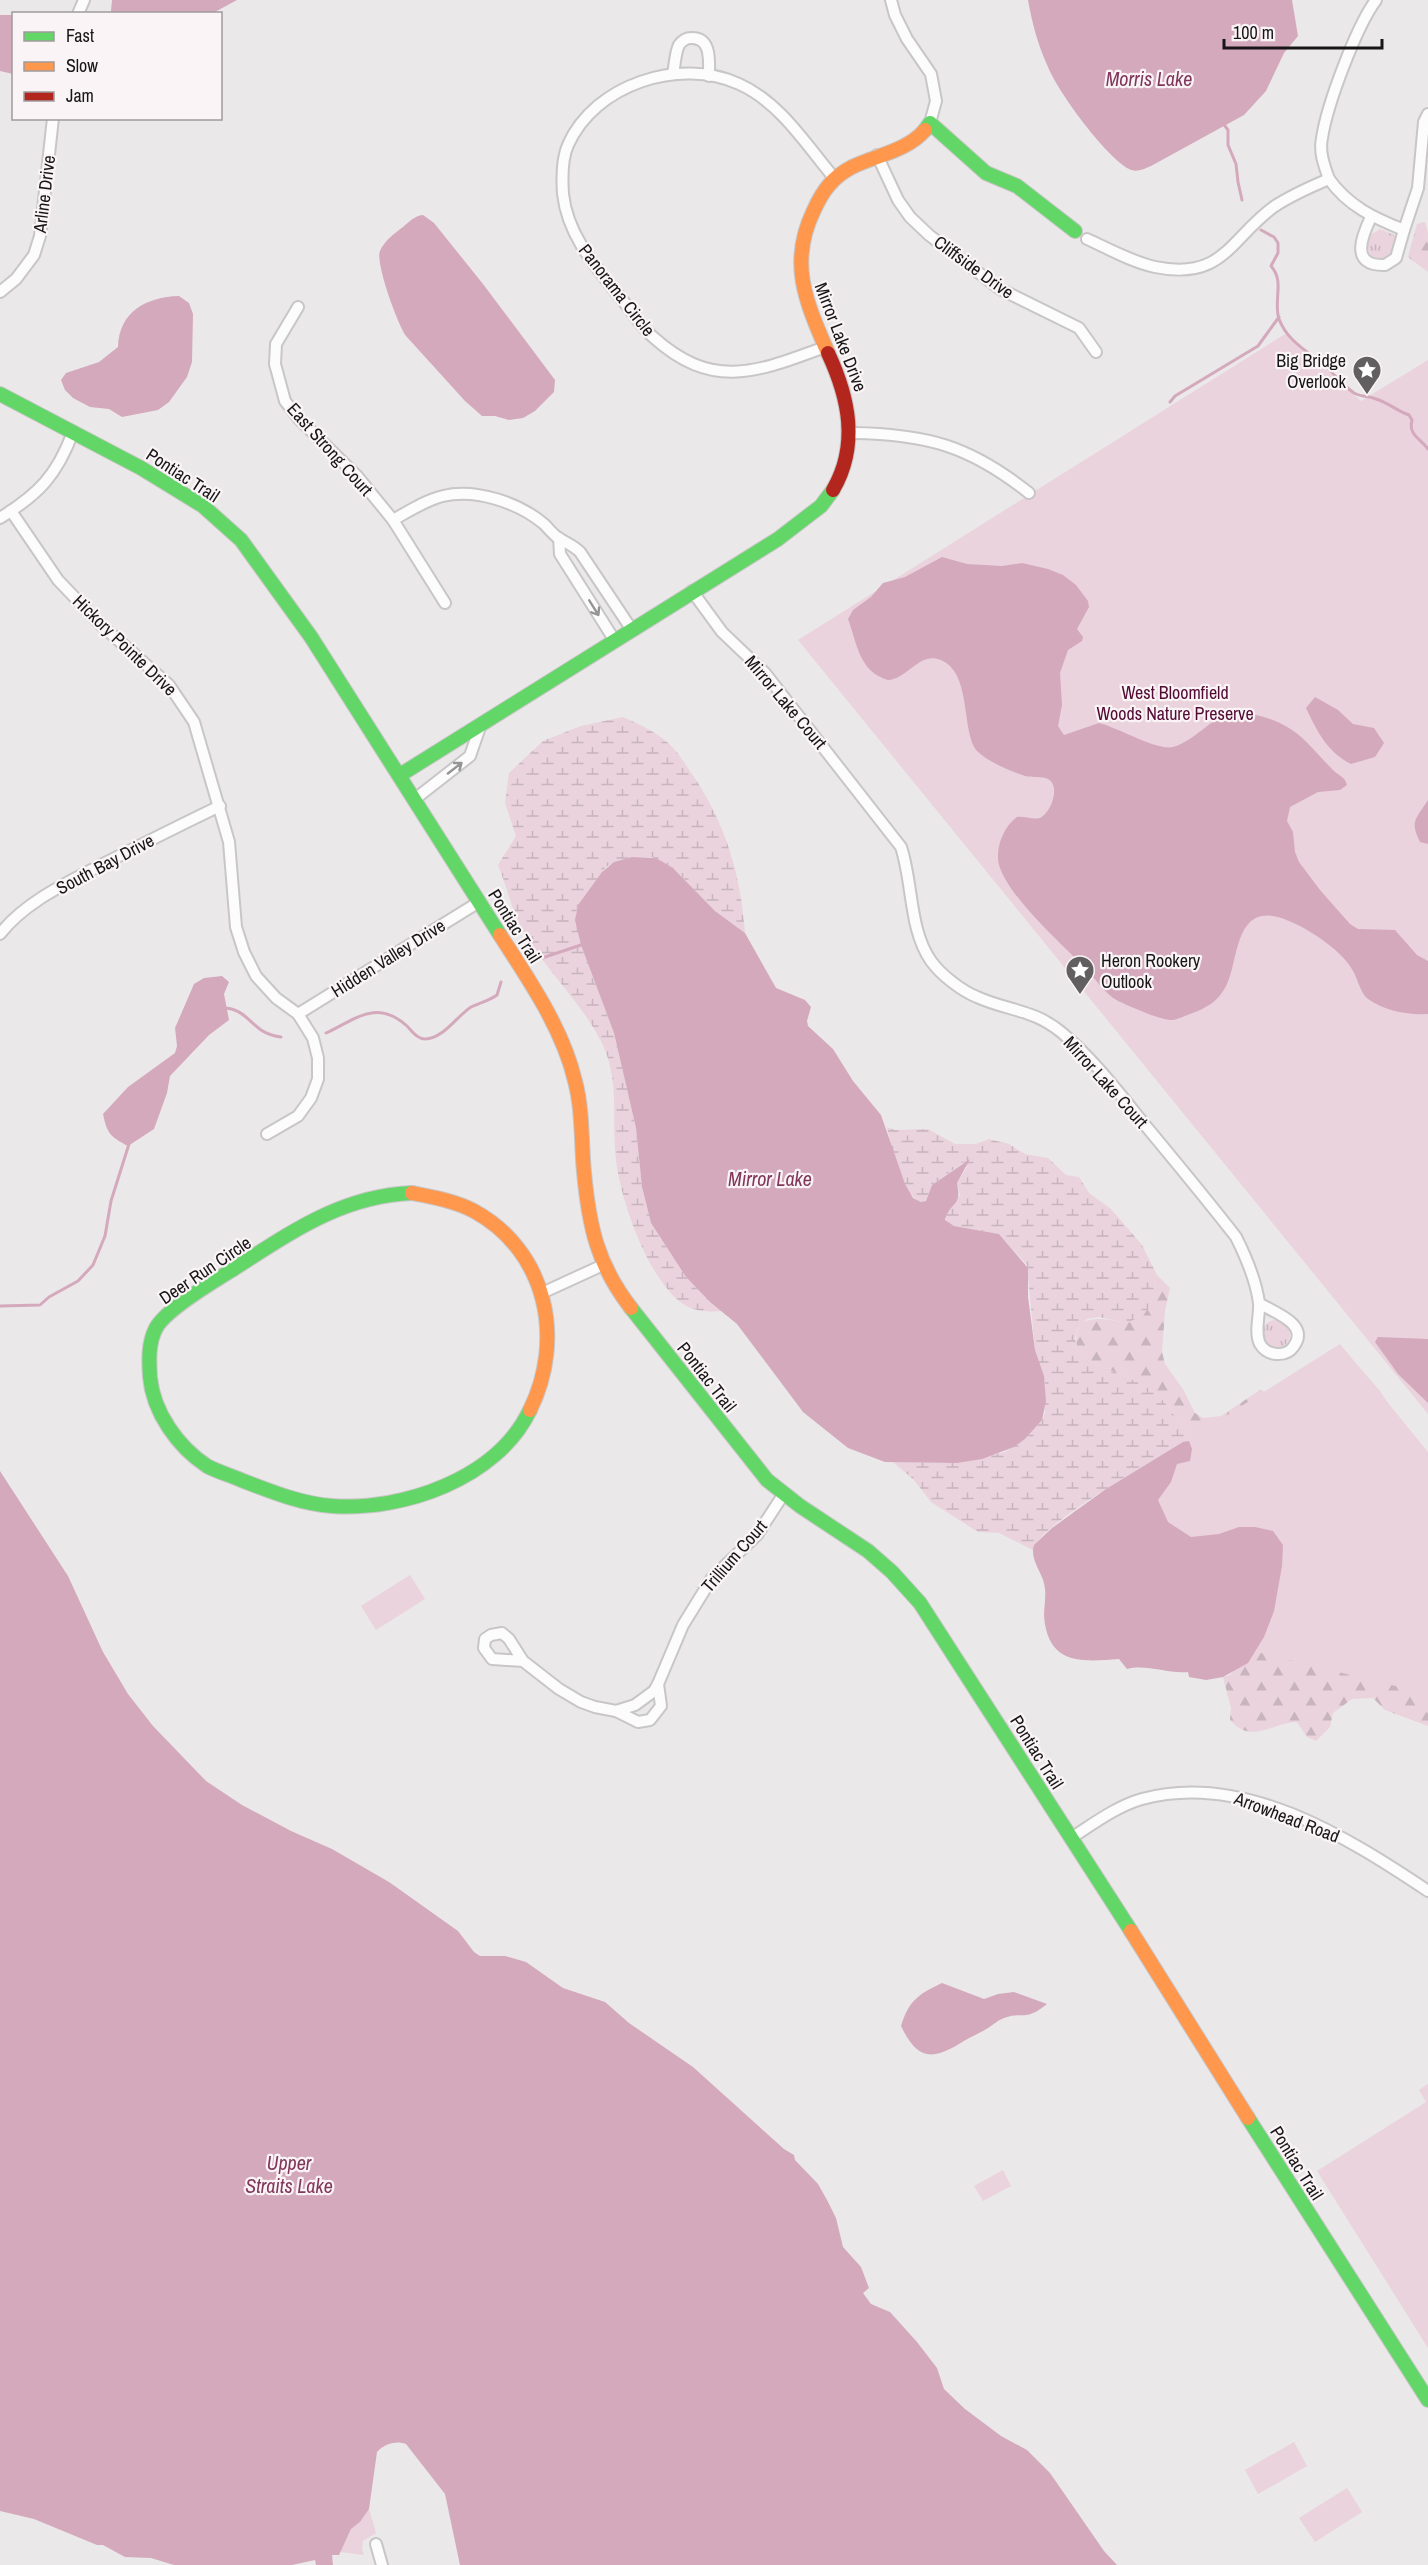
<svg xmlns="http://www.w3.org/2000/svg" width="1428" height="2565" font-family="'Archivo Narrow',sans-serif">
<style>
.grass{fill:url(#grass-tufts)}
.forest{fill:url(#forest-firs)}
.wetland{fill:url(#wetland-marsh)}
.park{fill:#ead3dc}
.water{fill:#d4a9bc}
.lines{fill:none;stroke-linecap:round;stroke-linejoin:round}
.stream{stroke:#d4a9bc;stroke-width:3}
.street-casing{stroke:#c8c6c7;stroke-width:14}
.fast-casing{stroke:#c8c6c7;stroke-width:16}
.slow-casing{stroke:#c8c6c7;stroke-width:16}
.jam-casing{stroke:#c8c6c7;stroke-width:16}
.street{stroke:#fcfcfc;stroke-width:10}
.fast{stroke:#63d668;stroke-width:14}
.slow{stroke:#ff974d;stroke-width:14}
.jam{stroke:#b3261e;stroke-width:14}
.oneway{stroke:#959494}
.labels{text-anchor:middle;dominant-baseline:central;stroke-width:4.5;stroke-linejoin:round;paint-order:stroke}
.street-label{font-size:18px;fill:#171516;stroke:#faf4f6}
.poi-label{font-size:18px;fill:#171516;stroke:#faf4f6;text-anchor:end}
.park-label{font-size:18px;fill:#530a33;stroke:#faf4f6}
.water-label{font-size:20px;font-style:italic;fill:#81375b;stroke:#faf4f6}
</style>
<defs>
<pattern id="grass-tufts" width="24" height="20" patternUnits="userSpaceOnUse" patternTransform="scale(1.5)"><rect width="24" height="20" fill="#ead3dc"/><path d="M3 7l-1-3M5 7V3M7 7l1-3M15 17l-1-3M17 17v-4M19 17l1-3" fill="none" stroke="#c8b4bc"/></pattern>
<pattern id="forest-firs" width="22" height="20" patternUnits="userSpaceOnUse" patternTransform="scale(1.5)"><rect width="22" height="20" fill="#ead3dc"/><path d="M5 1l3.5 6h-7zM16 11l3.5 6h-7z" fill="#c8b4bc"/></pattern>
<pattern id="wetland-marsh" width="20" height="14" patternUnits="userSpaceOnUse" patternTransform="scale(1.5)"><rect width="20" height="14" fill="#ead3dc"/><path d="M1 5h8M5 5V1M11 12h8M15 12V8" fill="none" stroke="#c8b4bc"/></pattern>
</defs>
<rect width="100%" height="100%" fill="#ebe8e9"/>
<g class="grass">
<path d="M1380,229l14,6 2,4 -5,15 -9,5 -11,-3 -5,-11 3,-9z"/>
<circle cx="1276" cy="1334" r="14"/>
</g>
<g class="forest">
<path d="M1425,222l3,11v39l-20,-15 9,-33z"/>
<path d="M1157,1275l13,13 -5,23 -3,41 3,12 18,25 12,24 8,5 18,-2 39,-26 11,4 76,-41 33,38 9,14 39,95v226l-43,-16 -12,-12 -21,1 -19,14 -3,14 -14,14 -9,-4 -10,-15c-26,1 -45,23 -67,-2l1,-12 -8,-31 7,-2 27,-28 -66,-209c-13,-14 -19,-31 -35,-44 -23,-19 -55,-23 -78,-41 -9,-41 20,-36 48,-30l25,-19z"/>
</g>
<g class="wetland">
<path d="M623,717c17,8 37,16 50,31 7,7 13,18 19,26 33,48 49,101 53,159l-30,-22 -42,-43 -21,-11h-17l-18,4 -11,6 -28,38 -2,9 5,31 33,88 22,95 6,59 9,36 35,54 24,25 13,9c-13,1 -28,1 -40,-7 -36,-25 -66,-111 -68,-155 -2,-35 3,-65 -10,-99 -19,-45 -63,-82 -85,-125 -9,-18 -14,-41 -22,-60l18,-29 -11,-33 4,-30 34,-32 38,-15z"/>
<path d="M887,1127l8,3 33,-1 27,15h21l13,-5 20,5 16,10 23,4 18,17 13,2 10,16 22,16 31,36 15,30 -6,29 -8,12 -17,7 -27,-6 -12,2 -9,9 -3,10 3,15c23,18 55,22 78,41 16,13 22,30 35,44 -6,7 -20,11 -28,17 -25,15 -124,70 -130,95l-34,-17 -21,-1 -47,-30 -17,-22 -21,-18 64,1 48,-11 20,-13 17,-19 3,-7v-29l-10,-34 -8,-85 -28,-31 -45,-8 -8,-4 1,-9 13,-18 -3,-12 10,-16 -3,-5 -32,23 -6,16 -4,1c-21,-5 -31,-56 -35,-75z"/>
</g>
<g class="park">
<path d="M1285,334l76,67 67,-41v1054l-630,-774z"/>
<path d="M1340,1344l88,108v242l-167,-41 -54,-40 -93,-36 -41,-65z"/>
<path d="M410,1575l15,24 -49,31 -15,-24z"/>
<path d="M1428,2084v264l-111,-177 109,-69 -7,-12z"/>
<path d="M1003,2170l8,16 -28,15 -9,-15z"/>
<path d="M1294,2442l13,24 -49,28 -13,-24z"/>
<path d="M1347,2488l15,24 -47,30 -16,-24z"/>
<path d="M369,2509l7,24 -13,8 -1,8 2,6 -24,-3 11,-23 9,-7z"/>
</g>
<g class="water">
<path d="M112,0h125l-24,13 -100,1 -2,-3z"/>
<path d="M1028,0h264l6,36 -14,17 -18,38 -22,24 -93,51c-7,3 -15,7 -22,3 -24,-13 -71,-77 -81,-102 -10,-22 -16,-44 -20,-67z"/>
<path d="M0,15h13v59l-13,-3z"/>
<path d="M423,215l11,8 49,61 72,96 -1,12 -19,19 -12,7 -14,2 -14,-4h-13l-17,-15 -59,-65c-8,-11 -31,-73 -26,-85 4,-10 15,-18 23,-24 6,-5 11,-11 20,-12z"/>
<path d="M179,296l10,7 4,11 -1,48 -5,15 -18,25 -11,8 -36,7 -13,-8 -19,-2 -17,-9 -8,-8 -4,-10 5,-7 33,-11 19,-15c1,-35 28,-50 61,-51z"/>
<path d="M942,557l25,7 35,2 20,-3 26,6 15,6 13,10 12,16 1,6 -12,22 6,8 -1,4 -14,9 -8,23 2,32 -4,21 6,9 35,-12c18,4 58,28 74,24 22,-6 37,-29 59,-34 9,-1 19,1 28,3 36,9 47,27 72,53 5,6 13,7 15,16l-7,5 -22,2 -28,15 -3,14 6,11 2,20 4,10 21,28 30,34 8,5 37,1 22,25 11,6v53c-21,1 -43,-3 -60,-15 -8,-6 -10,-20 -15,-28 -11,-22 -56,-51 -80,-55 -38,-6 -35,46 -46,68 -8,17 -20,24 -37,30 -6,2 -11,5 -17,6 -11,1 -44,-14 -55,-19 -13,-7 -22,-22 -32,-32 -24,-25 -77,-71 -87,-104 -4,-16 4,-38 18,-48 7,-1 15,3 23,1 11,-5 21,-32 8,-39 -6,-3 -16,-1 -23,-3 -13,-4 -44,-17 -51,-29 -12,-24 -4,-75 -33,-87 -22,-9 -33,19 -53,20 -29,-8 -31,-37 -40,-61l5,-9 18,-13 12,-14 22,-6z"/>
<path d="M1315,697l23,13 15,14 21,4 10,15 -9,14 -24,7c-24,-12 -34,-33 -45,-56z"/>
<path d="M1428,800v44l-8,-2c-11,-22 -3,-24 8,-42z"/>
<path d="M632,857l24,1 17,10 42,43 30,22 31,55 29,12 6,7 -4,14 1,5 25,23 20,32 28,34 24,69 8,14 8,4 5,-1 6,-16 38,-26 -13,24c5,25 -6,17 -12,37l9,6 45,8 29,34v29l7,53 9,26 2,25 -4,19 -17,19 -11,8 -32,12 -25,4 -72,-1 -37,-14 -45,-36 -66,-88 -27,-22 -24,-25 -35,-54 -9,-36 -6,-59 -22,-95 -33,-88 -6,-25 3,-15 24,-33 12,-10z"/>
<path d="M222,976l7,6 -5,12 5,26 -20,15 -39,41 -3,17 -13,36 -26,17c-17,-9 -21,-12 -25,-32l25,-27 47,-34 2,-7 -2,-18 19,-44 10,-6z"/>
<path d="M1378,1337l50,2v64l-30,-29 -23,-32z"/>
<path d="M1189,1441l3,8 -2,12 -13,3 -6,18 -13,18 10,22 23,15 28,-3 20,-7h16l18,4 10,14 -1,21 -8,45 -10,26 -16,26 -25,14 -17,3 -17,-3 -1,-5c-21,2 -41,-8 -61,-3l-8,-10c-38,3 -71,6 -75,-43 0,-9 2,-18 1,-27 -1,-16 -16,-28 -11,-44l18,-17 54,-39 77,-47z"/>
<path d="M0,1471l68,105 35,76 25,42 25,32 53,55 36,24 49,26 41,18 57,33 69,49 16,21 6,4h25l21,6 37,26 42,14 24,21 64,44 91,82 10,6 1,5 23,24 9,16 9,18 7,29 18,20 8,21 -6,5 8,11 19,8 27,30 20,26 7,21 21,20 36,27 26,14 23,23 54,78 13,14h-657l-15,-71 -39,-50c-10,-4 -22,0 -29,8l-8,57 -9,13 -9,7 -12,26h-7l1,10h-17l-1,-5 -23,5h-118l-23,-7 -26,-1 -22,-12h-6l-63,-26 -34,-8z"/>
<path d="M942,1983l42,16 14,-5 16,-2 33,12c-22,18 -23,7 -43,14 -6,2 -11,7 -16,10 -10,6 -20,10 -29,16 -30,18 -43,13 -58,-18 8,-26 18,-32 41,-43z"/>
</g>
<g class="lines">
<g class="stream">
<path d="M1225,126l3,4v15l8,19 2,18 4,18"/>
<path d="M1261,230l13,7 4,6v10l-7,13c14,15 2,35 8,53 9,24 31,33 48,49 9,8 17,18 27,25 7,4 15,3 22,6 13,4 21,12 33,16l3,5c-4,15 8,18 16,29"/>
<path d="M1170,402l5,-6 83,-50 21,-29"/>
<path d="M536,960l45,-15"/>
<path d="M223,1008c19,0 25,13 38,22 6,4 13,6 20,7"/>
<path d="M326,1033c29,-13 50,-35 81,-7 5,5 10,13 18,13 18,0 32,-23 46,-32 8,-4 18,-6 26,-12l4,-13"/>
<path d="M0,1306l40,-1 9,-8 29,-16 15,-16 12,-29 6,-35 18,-57"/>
</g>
<g class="street-casing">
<g id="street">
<path d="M891,0l4,15 12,24 24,35 5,27 -6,22"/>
<path d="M78,14l6,-14"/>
<path d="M673,73c2,-8 2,-20 6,-28 3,-4 7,-7 12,-7 21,-1 18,24 18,38"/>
<path d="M877,155l21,45 12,17 19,18 71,54 79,39 17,24"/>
<path d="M1329,179c19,27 45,39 75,51l14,-42 6,-66 4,-8"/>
<path d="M1371,217c-9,19 -22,49 14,48l11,-7 8,-28"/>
<path d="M1087,239c22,10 45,23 68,28 69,14 75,-29 120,-61 17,-11 35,-19 54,-27 -5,-14 -10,-27 -7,-41 5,-33 34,-111 54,-138"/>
<path d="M0,292l16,-13 18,-24 6,-19 13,-118"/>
<path d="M298,307l-22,37 -1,20 10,37 14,18 58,57 36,44 52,83"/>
<path d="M825,347c-68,25 -112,44 -172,-10 -11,-9 -19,-23 -29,-35 -26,-33 -56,-64 -61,-108 -1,-15 -1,-36 5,-49 27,-61 112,-88 171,-61 41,18 68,62 96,95"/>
<path d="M852,433c75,1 118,13 177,60"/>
<path d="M11,511l47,69 42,44 69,61 25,37 35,120 7,85 8,25 12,24 20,22 22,16 15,24 5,20v21l-7,19 -13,18 -31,18"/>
<path d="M0,518c39,-24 57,-43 73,-86"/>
<path d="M393,520c16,-9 33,-20 50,-24 33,-8 76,7 101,28 4,4 8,9 13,13 7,5 16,8 23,15l52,78"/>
<path d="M559,538l1,16 55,87"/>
<path d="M692,591l30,41 43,41 136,174c12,36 8,83 30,114 10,14 31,30 46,36 31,14 56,12 84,35 34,28 61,65 89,99 29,35 58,70 86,106 10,20 20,43 23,66 1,13 -5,29 1,41 7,12 26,14 34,2 16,-23 -22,-34 -35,-43"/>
<path d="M415,799l55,-43 10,-29"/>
<path d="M0,934c25,-32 65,-50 101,-69 40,-20 79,-40 119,-59"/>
<path d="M298,1014l181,-112"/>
<path d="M542,1293l61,-28"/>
<path d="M523,1661l-14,-22 -7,-6 -11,2 -6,4 -1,9 8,11 31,2 36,28 22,13 14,5 21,4 19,-6 19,-14 4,-7 25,-59 29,-47 45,-43 26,-40"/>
<path d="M616,1711l22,11 12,-2 11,-14 -3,-22"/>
<path d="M1071,1838c22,-14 46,-32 71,-39 101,-28 205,38 286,92"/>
<path d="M376,2544l6,21"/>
</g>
</g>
<g class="fast-casing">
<g id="fast">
<path d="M925,130l5,-7 56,50 31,13 58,45"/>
<path d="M0,394l141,74 62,38 38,34 70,97 189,298"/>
<path d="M400,775l378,-236 43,-33 12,-16"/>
<path d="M412,1193c-70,3 -119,38 -177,75 -19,12 -69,41 -79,60 -8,15 -7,33 -6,49 3,35 28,70 57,89 11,6 23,9 34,14 29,11 60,24 91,26 71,5 165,-27 198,-96"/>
<path d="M631,1308l136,172 33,26 68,45 24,21 28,31 211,328"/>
<path d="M1248,2118l180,282"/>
</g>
</g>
<g class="slow-casing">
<g id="slow">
<path d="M828,353c-22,-51 -40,-90 -14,-143 9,-20 19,-33 38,-43 25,-12 55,-16 73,-37"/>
<path d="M500,935c29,45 63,94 75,146 8,30 6,61 9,91 5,54 13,92 47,136"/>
<path d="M412,1193c21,4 43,8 62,18 73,40 91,128 56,199"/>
<path d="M1131,1931l117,187"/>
</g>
</g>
<g class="jam-casing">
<path id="jam" d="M828,353c21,45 31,92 5,137"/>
</g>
<use href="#street" class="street"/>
<use href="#fast" class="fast"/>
<use href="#slow" class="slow"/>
<use href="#jam" class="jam"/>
</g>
<defs><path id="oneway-shaft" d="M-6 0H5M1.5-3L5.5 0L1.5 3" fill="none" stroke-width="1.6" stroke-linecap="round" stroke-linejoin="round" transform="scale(1.5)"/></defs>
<g class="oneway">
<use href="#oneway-shaft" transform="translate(594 608) rotate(58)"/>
<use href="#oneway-shaft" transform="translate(455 768) rotate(-38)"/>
</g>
<defs>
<g id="sight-pin" transform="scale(1.5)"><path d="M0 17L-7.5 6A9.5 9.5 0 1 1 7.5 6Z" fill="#615f60" stroke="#faf4f6"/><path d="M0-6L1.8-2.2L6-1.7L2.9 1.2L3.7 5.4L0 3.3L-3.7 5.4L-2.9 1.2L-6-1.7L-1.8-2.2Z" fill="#fff"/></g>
</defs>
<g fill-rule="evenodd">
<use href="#sight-pin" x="1367" y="370"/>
<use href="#sight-pin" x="1080" y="970"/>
</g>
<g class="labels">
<g class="street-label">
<text transform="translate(44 194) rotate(-83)">Arline Drive</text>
<text transform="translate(974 267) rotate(36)">Cliffside Drive</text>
<text transform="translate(617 290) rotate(52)">Panorama Circle</text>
<text transform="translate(841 337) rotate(69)">Mirror Lake Drive</text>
<text transform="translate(330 449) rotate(48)">East Strong Court</text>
<text transform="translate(183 475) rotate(33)">Pontiac Trail</text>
<text transform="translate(125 645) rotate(44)">Hickory Pointe Drive</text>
<text transform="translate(786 702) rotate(50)">Mirror Lake Court</text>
<text transform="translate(105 864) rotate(-28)">South Bay Drive</text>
<text transform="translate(515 926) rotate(58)">Pontiac Trail</text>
<text transform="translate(388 958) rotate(-32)">Hidden Valley Drive</text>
<text transform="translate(1106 1082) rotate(48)">Mirror Lake Court</text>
<text transform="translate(205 1270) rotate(-34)">Deer Run Circle</text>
<text transform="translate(707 1377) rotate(52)">Pontiac Trail</text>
<text transform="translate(734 1556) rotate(-49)">Trillium Court</text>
<text transform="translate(1037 1752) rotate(58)">Pontiac Trail</text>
<text transform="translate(1287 1817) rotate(21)">Arrowhead Road</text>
<text transform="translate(1297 2163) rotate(58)">Pontiac Trail</text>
</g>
<g class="poi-label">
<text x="1346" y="360">Big Bridge<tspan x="1346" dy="21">Overlook</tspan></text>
<text x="1101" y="960" text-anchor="start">Heron Rookery<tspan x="1101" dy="21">Outlook</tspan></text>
</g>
<g class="park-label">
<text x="1175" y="692">West Bloomfield<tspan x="1175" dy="21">Woods Nature Preserve</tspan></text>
</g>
<g class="water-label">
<text x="1149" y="78">Morris Lake</text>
<text x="770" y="1178">Mirror Lake</text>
<text x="289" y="2162">Upper<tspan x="289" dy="23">Straits Lake</tspan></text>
</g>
</g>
<rect x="12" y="12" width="210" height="108" fill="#faf4f6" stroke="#9f9b9c" stroke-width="1.5"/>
<rect x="24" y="32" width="30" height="9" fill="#63d668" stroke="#9f9b9c" stroke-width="1.5"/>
<text x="66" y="42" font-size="18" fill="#171516">Fast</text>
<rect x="24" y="62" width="30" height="9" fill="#ff974d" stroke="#9f9b9c" stroke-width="1.5"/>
<text x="66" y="72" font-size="18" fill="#171516">Slow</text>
<rect x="24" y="92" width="30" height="9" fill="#b3261e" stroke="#9f9b9c" stroke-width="1.5"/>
<text x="66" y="102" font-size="18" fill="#171516">Jam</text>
<path d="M1224 39v9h158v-9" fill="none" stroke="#171516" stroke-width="3"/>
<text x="1233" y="39" font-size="18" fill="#171516" stroke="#faf4f6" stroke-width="4.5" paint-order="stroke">100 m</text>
</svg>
